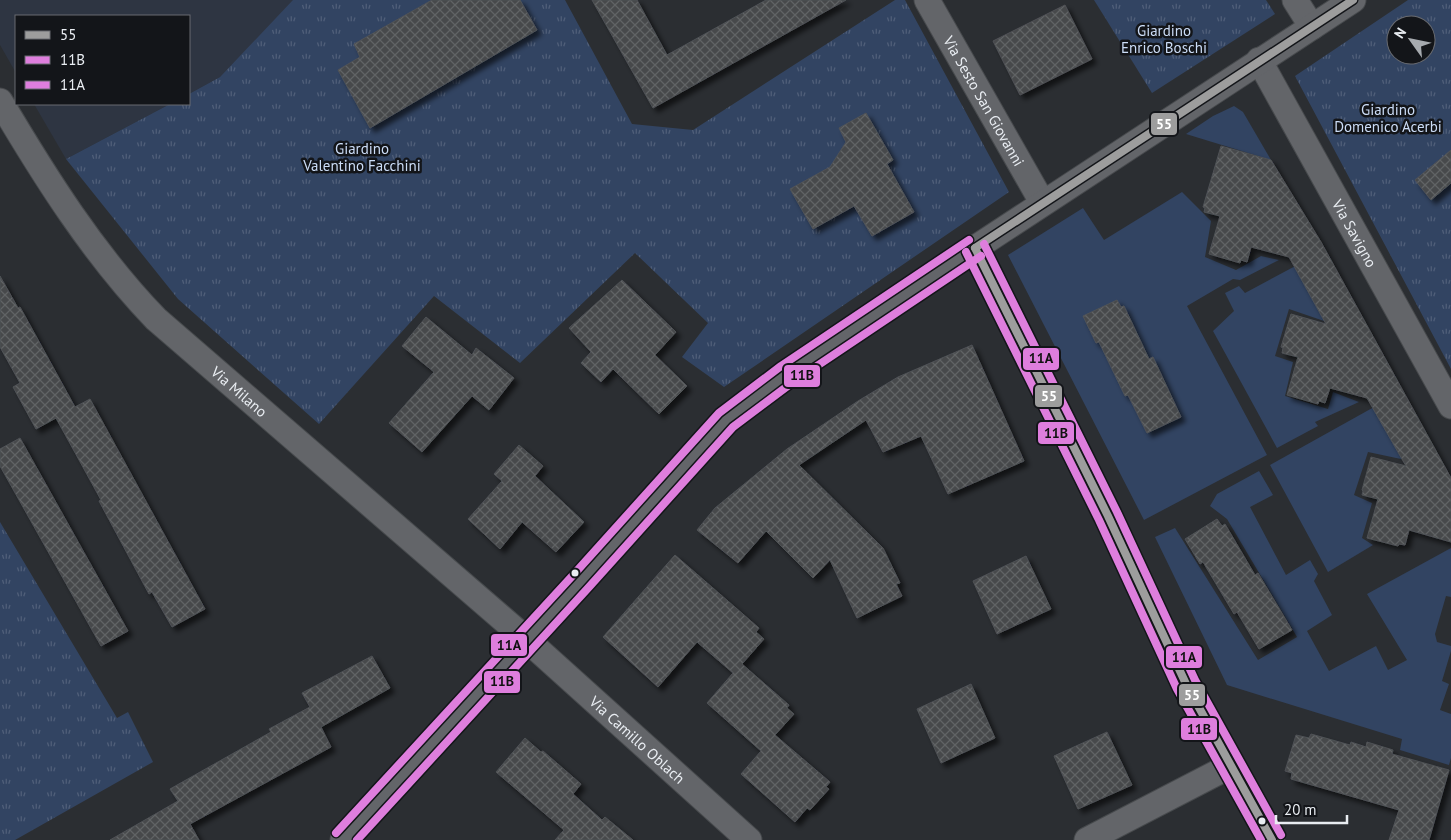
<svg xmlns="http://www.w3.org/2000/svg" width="1451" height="840" font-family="'PT Sans',sans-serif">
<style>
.built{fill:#2e3542}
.grass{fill:#324462}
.park{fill:url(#park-tufts);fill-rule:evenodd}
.building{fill:url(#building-cross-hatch);stroke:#4f5256;filter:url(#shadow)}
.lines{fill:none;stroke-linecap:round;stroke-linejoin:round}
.minor-casing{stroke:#474a4d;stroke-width:27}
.minor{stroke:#636569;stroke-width:25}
.bus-1-casing{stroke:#131519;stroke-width:11}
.bus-2-casing{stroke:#131519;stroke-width:11}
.bus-3-casing{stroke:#131519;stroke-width:11}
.bus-1{stroke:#9d9d9d;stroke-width:8}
.bus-2{stroke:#de7edd;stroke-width:8}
.bus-3{stroke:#de7edd;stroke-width:8}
.bus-dot{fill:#e9edf2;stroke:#131519;stroke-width:2}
.labels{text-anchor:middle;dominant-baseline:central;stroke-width:5;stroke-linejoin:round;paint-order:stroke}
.park-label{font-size:15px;fill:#ccddf7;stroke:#131519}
.street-label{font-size:15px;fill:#e9edf2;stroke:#131519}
.line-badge{stroke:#131519;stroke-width:2}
.badge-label{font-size:14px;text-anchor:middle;font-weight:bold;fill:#fff}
.pale-badge-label{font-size:14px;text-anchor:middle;font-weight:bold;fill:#111}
</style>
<defs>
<pattern id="park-tufts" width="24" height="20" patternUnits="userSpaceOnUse" patternTransform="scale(1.25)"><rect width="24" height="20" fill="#324462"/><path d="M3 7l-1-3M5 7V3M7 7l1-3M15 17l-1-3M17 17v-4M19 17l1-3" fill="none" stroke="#505f79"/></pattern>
<pattern id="building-cross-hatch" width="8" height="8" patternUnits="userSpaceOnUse" patternTransform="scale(1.25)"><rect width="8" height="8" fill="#46484b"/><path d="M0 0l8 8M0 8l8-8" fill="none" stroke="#616365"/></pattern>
<filter id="shadow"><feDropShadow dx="4.5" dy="4.5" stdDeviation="2.5" flood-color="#0009"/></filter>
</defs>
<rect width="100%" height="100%" fill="#2b2e32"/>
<g class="built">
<path d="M0,0h293l1,1 -74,76 -31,17v-78h-173v57l-16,-28z"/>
<path d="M34,104h136l-104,55z"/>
</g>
<g class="grass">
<path d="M1234,106l9,6 28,48 -85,-26 27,-18z"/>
<path d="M1182,192l29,29 -6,36 31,13 25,-14 18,4 -39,20 -7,-1 -46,27 80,149 -123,65 -136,-265 75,-47 21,32z"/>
<path d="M1316,255l46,79 -73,-25 -14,47 18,6 -8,34 43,13 5,-17 26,10 -44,20 3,4 -41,22 -64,-117 21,-20 -9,-18 14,-7 6,7z"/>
<path d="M1392,397l23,65 -47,-10 -14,43 18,8 -10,35 11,7 -45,27 -58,-107z"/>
<path d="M1259,471l14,24 -23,12 36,68 24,-15 8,14 -4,7 18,34 -25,16 22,40 47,-25 12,24 19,-10 -40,-66 84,-46v49l-5,-1 -11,38 2,8 14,4v5l-9,30 7,3 -9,26 11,4v44l-2,7 -49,-15 2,-11 -175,-54 -72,-148 20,-9 83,132 39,-23 -70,-118 -17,-13 7,-12z"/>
</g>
<g class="park">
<path d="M293,0h272l67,124 61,6 202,-130h10l104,192 -285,195 -42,-30 26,-34 -73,-70 -115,110 -86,-67 -115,128 -141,-125 -112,-140 104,-55h19v-10l31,-17z"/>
<path d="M1094,0h172l9,14 -123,79z"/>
<path d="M1408,0h43v369l-156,-293zM1396,25h30v30h-30z"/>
<path d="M0,522l117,196 11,-6 25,50 -138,78h-15z"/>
</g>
<g class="building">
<path d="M432,0h88l17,30 -167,98 -32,-58 22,-13 -6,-13z"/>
<path d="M592,0h45l30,55 99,-55h80l-193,108z"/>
<path d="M1065,5l27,54 -72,36 -27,-54z"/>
<path d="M866,113l27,47 -6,4 27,48 -42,24 -18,-30 -41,23 -23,-40 40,-22 16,-25 -7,-14z"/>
<path d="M1221,146l50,14 50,82 130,236v64l-42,-12 -4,15 -6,-1 -1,2 -31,-8 11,-39 -16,-4 1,-4 -1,-1 9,-33 35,9 -39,-68 -37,-10 -5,15 -6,-2 -1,3 -31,-9 11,-38 -16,-4 1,-5 -2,-1 10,-33 35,10 -37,-67 -38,-10 -4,15 -6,-2 -1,3 -31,-9 11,-38 -16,-4 1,-4 -2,-1z"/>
<path d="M1451,150v33l-20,17 -16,-20z"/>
<path d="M0,276l18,32 2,-1 55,100 15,-8 115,210 -33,18 -20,-35 -3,2 -50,-93 2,-1 -45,-82 -20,11 -23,-42 7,-4 -20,-36z"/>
<path d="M622,280l54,52 -21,23 32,31 -28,28 -46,-45 -12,13 -20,-19 10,-11 -22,-24z"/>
<path d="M1117,300l4,7 3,-1 25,53 4,-2 28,60 -34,16 -19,-38 -3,1 -26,-54 -3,1 -13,-27z"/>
<path d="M426,317l46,38 4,-7 38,30 -25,32 -17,-14 -50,56 -33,-29 45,-51 -32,-26z"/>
<path d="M972,345l52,116 -76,33 -27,-58 -38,16 -17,-32 -67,45 84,83 17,35 -4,1 6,12 -45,22 -27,-58 -17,18 -47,-47 -28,32 -41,-33 18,-22 72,-59 71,-48 40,-24z"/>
<path d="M20,438l108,193 -27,15 -101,-180v-17z"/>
<path d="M519,445l24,21 -8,10 49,46 -28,30 -34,-30 -22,27 -32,-30 34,-38 -8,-7z"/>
<path d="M1217,519l5,7 3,-2 30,51 3,-2 34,57 -33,19 -22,-37 -3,2 -31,-52 -3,2 -15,-25z"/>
<path d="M675,555l84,73 -3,4 8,7 -22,25 47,41 -2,3 7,6 -19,21 55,47 -4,5 3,2 -19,21 -3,-2 -12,14 -54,-48 20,-23 -54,-48 26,-30 -36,-31 -39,45 -55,-50z"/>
<path d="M1026,556l25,53 -54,25 -24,-53z"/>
<path d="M372,656l18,32 -69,39 10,20 -141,77 9,16h-89l68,-39 -8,-12 101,-57 -2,-3 41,-22 -8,-14z"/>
<path d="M971,684l24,54 -54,25 -24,-54z"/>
<path d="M1107,732l25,53 -54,24 -24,-53z"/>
<path d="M1311,734l39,11 1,-3 15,5 1,-5 26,8 -1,4 57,16 -20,70h-40l10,-30 -108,-31 1,-6 -7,-2 11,-36 13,3z"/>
<path d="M525,738l16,14 2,-1 38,33 -8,10 29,26 3,-3 28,23h-78l9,-10 -68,-58z"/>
</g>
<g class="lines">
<g class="minor-casing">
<g id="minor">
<path id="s1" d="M927,0l115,202"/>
<path d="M1295,0l17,27"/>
<path id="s2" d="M1259,60l192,346"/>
<path id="s3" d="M0,101c45,76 94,154 156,218l370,320 223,201"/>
<path d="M975,248l133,268 78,168 44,82 42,74"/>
<path d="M343,840l239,-260 144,-160 61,-46 135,-91 431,-283"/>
<path d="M1087,840l143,-74"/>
</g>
</g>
<use href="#minor" class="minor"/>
<g class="bus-1-casing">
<g id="bus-1">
<path d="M975,248l133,268 78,168 86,156"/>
<path d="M975,248l378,-248"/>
</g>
</g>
<g class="bus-2-casing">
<g id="bus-2">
<path d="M966,252l133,268 78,169 84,151"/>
<path d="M357,840l232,-253 144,-160 60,-45 188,-126"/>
</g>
</g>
<g class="bus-3-casing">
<g id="bus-3">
<path d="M984,244l133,268 78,168 86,155"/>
<path d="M336,833l239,-260 144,-160 62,-47 188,-126"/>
</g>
</g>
<use href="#bus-1" class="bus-1"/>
<use href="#bus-2" class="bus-2"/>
<use href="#bus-3" class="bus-3"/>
</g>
<g class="bus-dot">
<circle cx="575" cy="573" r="4.5"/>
<circle cx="1262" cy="821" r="4.5"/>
</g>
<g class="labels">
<g class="park-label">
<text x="1164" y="30">Giardino<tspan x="1164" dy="17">Enrico Boschi</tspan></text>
<text x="1388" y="109">Giardino<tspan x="1388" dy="17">Domenico Acerbi</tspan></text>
<text x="362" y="148">Giardino<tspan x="362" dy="17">Valentino Facchini</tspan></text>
</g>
<g class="street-label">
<text stroke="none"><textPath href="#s1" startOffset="116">Via Sesto San Giovanni</textPath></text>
<text stroke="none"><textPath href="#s2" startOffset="198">Via Savigno</textPath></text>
<text stroke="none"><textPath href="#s3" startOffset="379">Via Milano</textPath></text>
<text stroke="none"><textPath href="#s3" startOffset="908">Via Camillo Oblach</textPath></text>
</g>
</g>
<g class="line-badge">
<rect x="1150" y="112" width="28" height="24" rx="5" fill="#9d9d9d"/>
<rect x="1022" y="347" width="38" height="24" rx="5" fill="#de7edd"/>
<rect x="783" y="364" width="38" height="24" rx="5" fill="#de7edd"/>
<rect x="1034" y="384" width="29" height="24" rx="5" fill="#9d9d9d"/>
<rect x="1037" y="421" width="38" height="24" rx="5" fill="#de7edd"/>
<rect x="490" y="633" width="38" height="24" rx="5" fill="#de7edd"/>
<rect x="1165" y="645" width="38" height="24" rx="5" fill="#de7edd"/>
<rect x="483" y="670" width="38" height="24" rx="5" fill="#de7edd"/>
<rect x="1178" y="683" width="28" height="24" rx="5" fill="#9d9d9d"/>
<rect x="1180" y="717" width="38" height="24" rx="5" fill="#de7edd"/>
</g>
<g class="badge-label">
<text x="1164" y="129">55</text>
<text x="1049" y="401">55</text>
<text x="1192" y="700">55</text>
</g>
<g class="pale-badge-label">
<text x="1041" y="363">11A</text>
<text x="802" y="380">11B</text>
<text x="1056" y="438">11B</text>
<text x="509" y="650">11A</text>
<text x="1184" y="662">11A</text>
<text x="502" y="686">11B</text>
<text x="1199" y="734">11B</text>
</g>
<rect x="15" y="15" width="175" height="90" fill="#131519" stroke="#696b70"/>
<rect x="25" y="31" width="25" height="8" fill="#9d9d9d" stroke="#696b70"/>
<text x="60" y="40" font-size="15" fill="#e9edf2">55</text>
<rect x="25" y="56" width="25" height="8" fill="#de7edd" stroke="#696b70"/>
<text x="60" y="65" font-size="15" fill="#e9edf2">11B</text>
<rect x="25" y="81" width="25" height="8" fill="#de7edd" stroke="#696b70"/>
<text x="60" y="90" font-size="15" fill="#e9edf2">11A</text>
<g transform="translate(1411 40) rotate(303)"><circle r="24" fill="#131519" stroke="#696b70"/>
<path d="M0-4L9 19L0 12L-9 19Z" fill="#a6aaaf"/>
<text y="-8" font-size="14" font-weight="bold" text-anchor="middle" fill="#e9edf2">N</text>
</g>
<path d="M1276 815v8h71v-8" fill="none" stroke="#e9edf2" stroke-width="2.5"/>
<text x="1284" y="815" font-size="15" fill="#e9edf2" stroke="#131519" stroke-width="4" paint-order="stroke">20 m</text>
</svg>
